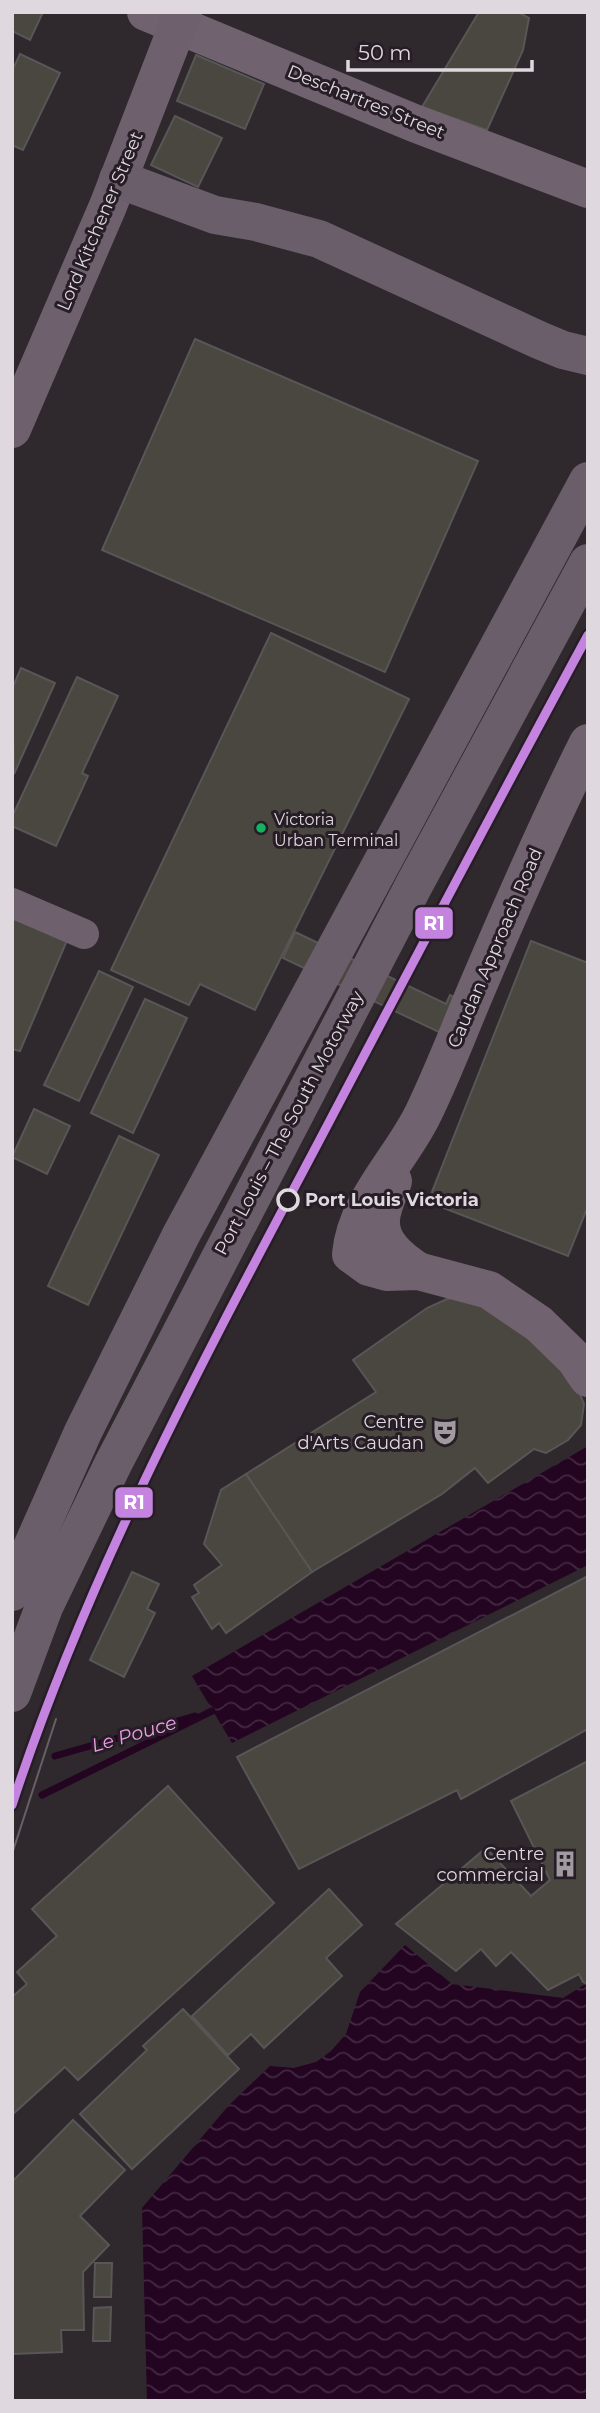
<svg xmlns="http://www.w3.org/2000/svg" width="600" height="2413" font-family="Montserrat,sans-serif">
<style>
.water{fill:url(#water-waves)}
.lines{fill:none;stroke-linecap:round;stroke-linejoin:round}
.stream{stroke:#230421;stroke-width:7}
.building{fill:#49473f;stroke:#585656;stroke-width:2}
.street{stroke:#6e606c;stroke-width:30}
.secondary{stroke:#70626f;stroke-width:38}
.primary{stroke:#6f606e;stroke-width:38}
.highway{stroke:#6a5e6a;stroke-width:38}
.tram{stroke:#696067;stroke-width:2}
.rail-1-casing{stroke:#271d26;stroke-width:14}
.rail-1{stroke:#c483df;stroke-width:9}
.bus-dot{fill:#13b361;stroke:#271d26;stroke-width:2.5}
.stop-dot{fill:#271d26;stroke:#dfd8de;stroke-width:3.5}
.labels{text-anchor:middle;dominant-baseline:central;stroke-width:6;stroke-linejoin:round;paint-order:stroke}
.bus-label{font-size:16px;fill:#dfd8de;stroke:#271d26;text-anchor:start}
.street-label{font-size:18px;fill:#dfd8de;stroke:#271d26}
.stop-label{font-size:18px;font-weight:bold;fill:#dfd8de;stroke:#271d26;text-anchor:start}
.poi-label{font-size:18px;fill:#dfd8de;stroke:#271d26;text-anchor:end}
.water-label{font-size:19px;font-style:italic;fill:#ef9de6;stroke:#271d26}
.line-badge{stroke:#271d26;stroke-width:2.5}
.badge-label{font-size:19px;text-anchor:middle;font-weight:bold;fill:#fff}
</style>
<defs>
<pattern id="water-waves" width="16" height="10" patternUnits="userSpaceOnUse" patternTransform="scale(1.75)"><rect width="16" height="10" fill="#230421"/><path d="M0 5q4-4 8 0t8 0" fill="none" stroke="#422841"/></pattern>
</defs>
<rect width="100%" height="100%" fill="#2f292e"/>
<g class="water">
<path d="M588,1446v119l-356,178 -40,-67z"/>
<path d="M405,1945l47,39 111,14 21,-13 4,2v414h-441l-5,-193 87,-103 41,-39 24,2 22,-6 15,-11 15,-17 14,-42z"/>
</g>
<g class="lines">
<g class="stream">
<path d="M55,1756l140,-40"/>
<path d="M42,1795l170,-84"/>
</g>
</g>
<g class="building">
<path d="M12,12h31l-13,28 -18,-9z"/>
<path d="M479,12h39l11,6 -6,32 -36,80 -65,-23z"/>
<path d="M20,54l40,19 -37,77 -11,-5v-74z"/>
<path d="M196,55l68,29 -19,45 -68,-28z"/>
<path d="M175,116l47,22 -24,49 -47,-22z"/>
<path d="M195,339l283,122 -93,211 -283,-122z"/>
<path d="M271,633l138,66 -154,311 -55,-26 -11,21 -78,-35z"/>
<path d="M21,668l34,15 -41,91 -2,-85z"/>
<path d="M77,677l41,19 -36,77 6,3 -32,70 -44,-20v-9z"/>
<path d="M12,915l56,23 -48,113 -8,-2z"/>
<path d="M295,932l151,72 4,-9 8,4 -17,34 -158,-75z"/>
<path d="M531,941l57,22v243l-20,50 -140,-54z"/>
<path d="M99,971l34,16 -54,114 -35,-16z"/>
<path d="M145,999l42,19 -54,115 -42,-20z"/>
<path d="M34,1109l36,17 -23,48 -35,-17z"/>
<path d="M119,1136l40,19 -71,150 -40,-19z"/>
<path d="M468,1295l74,51 33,36 9,22 -3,21 -13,15 -22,13 -12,-4 -46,34 -13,-15 -33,26 -130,78 -66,-98 130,-82 -23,-32 74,-52 20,-9z"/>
<path d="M246,1474l66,98 -86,61 -7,-10 -7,6 -20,-32 7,-4 -5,-8 28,-20 -18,-21 17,-54z"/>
<path d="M132,1572l27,12 -12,25 8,4 -31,64 -34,-17z"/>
<path d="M588,1576v153l-127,70 -4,-9 -158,79 -62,-112z"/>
<path d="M588,1761v223l-5,-2 -4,-8 -31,16 -37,-38 -15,14 -15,-17 -25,22 -60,-47 90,-76 45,48 19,-16 -39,-79z"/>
<path d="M168,1786l106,117 -196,177 -13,-13 -53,48v-118l15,-13 -10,-12 40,-36 -25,-27z"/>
<path d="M329,1889l33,36 -36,33 16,18 -78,72 -13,-14 -23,21 -36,-39z"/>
<path d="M183,2009l56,60 -107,100 -52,-55 67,-64 -4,-4z"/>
<path d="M73,2120l52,50 -45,46 29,29 -26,27 1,58h-23l1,22 -50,2v-172z"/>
<path d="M95,2263h17l-1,34h-17z"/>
<path d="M111,2307l-1,34h-17l1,-33z"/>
</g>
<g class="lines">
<path class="street" d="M12,903l72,31"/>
<g class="secondary">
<path d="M146,12l268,111 174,66"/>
<path d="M588,743c-39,78 -74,158 -108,238 -19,44 -36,90 -57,133 -23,47 -67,87 -72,140l18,13 18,5 31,-1 71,19 50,34 36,35 13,19"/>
<path d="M393,1181c-4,12 -11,25 -12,38 -2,24 19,40 37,52"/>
</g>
<path class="primary" d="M12,429l96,-223 75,-194"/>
<g class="highway">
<path d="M118,179l97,36 41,7 63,17 220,101 24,10 25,6"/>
<path d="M12,1592l71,-160 98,-197 407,-754"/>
<path d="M12,1693l32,-86 69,-143 301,-579 174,-322"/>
</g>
<path class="tram" d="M12,1854l44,-135"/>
<g class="rail-1-casing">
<path id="rail-1" d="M12,1805c76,-232 191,-445 305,-660 90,-171 179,-341 271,-510"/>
</g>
<use href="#rail-1" class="rail-1"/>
</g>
<defs>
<g id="theatre-bare" transform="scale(2.1)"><path d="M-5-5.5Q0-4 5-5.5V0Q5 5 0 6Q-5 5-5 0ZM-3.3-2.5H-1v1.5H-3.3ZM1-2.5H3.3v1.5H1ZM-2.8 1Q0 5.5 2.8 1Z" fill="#a19ba0" stroke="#271d26" stroke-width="2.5" paint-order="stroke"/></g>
<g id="building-bare" transform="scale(2.1)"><path d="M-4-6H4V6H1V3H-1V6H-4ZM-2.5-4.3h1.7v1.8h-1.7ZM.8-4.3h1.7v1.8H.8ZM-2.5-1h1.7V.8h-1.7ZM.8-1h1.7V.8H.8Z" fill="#a19ba0" stroke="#271d26" stroke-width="2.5" paint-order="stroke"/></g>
</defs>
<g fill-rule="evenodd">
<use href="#theatre-bare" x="445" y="1432"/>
<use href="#building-bare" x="565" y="1864"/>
</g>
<circle class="bus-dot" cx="261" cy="828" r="6"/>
<circle class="stop-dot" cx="288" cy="1200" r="10"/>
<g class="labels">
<g class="bus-label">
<text x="274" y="819">Victoria<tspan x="274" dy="21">Urban Terminal</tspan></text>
</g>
<g class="street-label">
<text transform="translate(366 102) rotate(22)">Deschartres Street</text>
<text transform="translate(100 221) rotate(-67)">Lord Kitchener Street</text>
<text transform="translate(495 948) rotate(-67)">Caudan Approach Road</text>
<text transform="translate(289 1123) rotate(-62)">Port Louis – The South Motorway</text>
</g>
<g class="stop-label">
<text x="305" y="1200">Port Louis Victoria</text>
</g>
<g class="poi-label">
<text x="424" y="1422">Centre<tspan x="424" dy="21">d'Arts Caudan</tspan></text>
<text x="544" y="1854">Centre<tspan x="544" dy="21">commercial</tspan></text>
</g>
<g class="water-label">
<text transform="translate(134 1734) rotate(-16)">Le Pouce</text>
</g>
</g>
<g class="line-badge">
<rect x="414" y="906" width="40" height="34" rx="7" fill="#c483df"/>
<rect x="114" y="1486" width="40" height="33" rx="7" fill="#c483df"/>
</g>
<g class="badge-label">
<text x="434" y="930">R1</text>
<text x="134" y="1509">R1</text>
</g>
<rect width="600" height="2413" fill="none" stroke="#dfd8de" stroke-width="28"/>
<path d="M348 60v10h184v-10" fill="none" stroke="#dfd8de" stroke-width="3.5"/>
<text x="358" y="60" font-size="21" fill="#dfd8de" stroke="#271d26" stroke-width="5" paint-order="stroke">50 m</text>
</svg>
